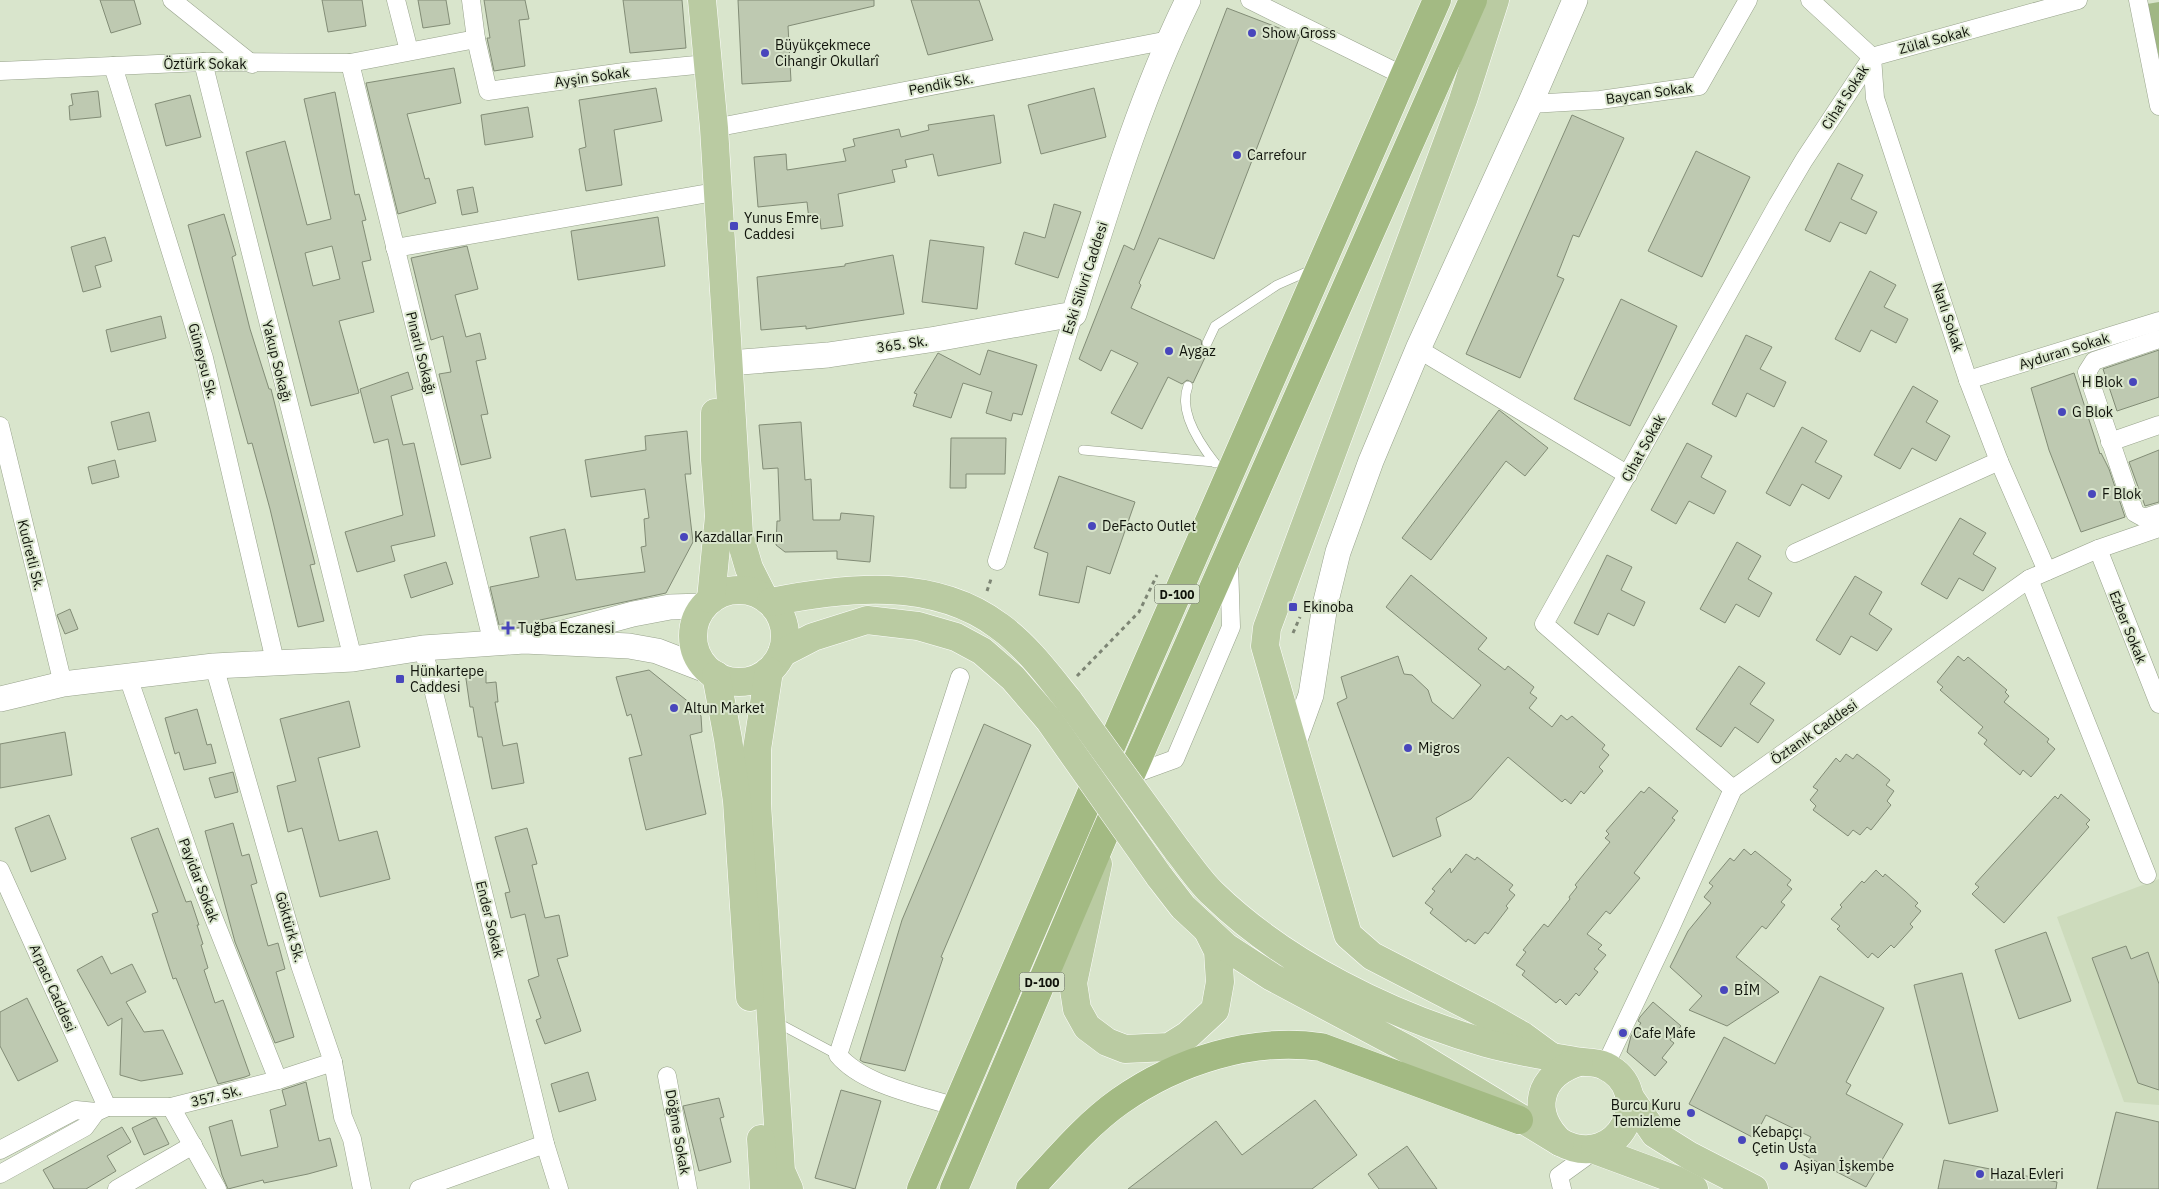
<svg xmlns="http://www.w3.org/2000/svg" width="2159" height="1189" font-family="'IBM Plex Sans',sans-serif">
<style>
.built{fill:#cddbbc}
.green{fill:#a0b784}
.building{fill:#bec9b1;stroke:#828c76;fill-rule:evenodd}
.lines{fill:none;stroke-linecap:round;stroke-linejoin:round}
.service-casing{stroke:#97a28b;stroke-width:10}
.minor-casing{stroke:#97a28b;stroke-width:19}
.secondary-casing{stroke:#97a28b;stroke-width:26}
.primary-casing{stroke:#fff;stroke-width:29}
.trunk-casing{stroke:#fff;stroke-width:29}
.path{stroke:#7d8574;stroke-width:3;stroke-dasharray:4 4;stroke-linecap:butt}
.service{stroke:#fff;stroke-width:9}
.minor{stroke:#fff;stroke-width:18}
.secondary{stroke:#fff;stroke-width:25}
.primary{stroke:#bacba2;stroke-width:28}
.trunk{stroke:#a3ba83;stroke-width:28}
.primary-bridge-casing{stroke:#fff;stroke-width:29;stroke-linecap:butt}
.primary-bridge{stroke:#bacba2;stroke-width:28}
.poi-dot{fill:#4846bc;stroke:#d9e5cc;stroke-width:2}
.labels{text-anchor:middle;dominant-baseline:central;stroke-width:4;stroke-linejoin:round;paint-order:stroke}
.shield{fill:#d9e5cc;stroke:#4c5245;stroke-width:1}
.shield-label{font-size:12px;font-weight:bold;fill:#10130b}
.poi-label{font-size:14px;fill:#10130b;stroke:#d9e5cc;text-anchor:start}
.street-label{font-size:14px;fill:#10130b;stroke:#d9e5cc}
</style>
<rect width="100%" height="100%" fill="#d9e5cc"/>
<path class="built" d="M2159,879v226l-35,-3 -67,-185z"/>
<path class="green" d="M2159,2v55l-12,-53z"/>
<g class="building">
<path d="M100,0h34l7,24 -30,9z"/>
<path d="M322,0h40l4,26 -38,6z"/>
<path d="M418,0h28l4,24 -27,4z"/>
<path d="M484,0h41l4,19 -10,1 6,46 -31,5 -7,-33h3z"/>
<path d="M623,0h59l4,48 -56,5z"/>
<path d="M738,0h136v6l-86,20 3,55 -49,3z"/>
<path d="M911,0h68l14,40 -65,15z"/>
<path d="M1227,8l73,28 -86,223 -55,-21 -20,45 2,2 -10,23 70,32 1,7 7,2 -16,34 -6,-3 -5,4 -14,-7 -26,52 -31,-16 27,-50 -27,-13 -10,21 -22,-12 45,-114 10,5z"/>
<path d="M454,68l7,35 -54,11 18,65 4,-1 7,25 -38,11 -32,-131z"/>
<path d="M656,88l6,33 -48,9 8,55 -36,6 -7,-42 7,-2 -7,-47z"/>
<path d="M1094,88l12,49 -65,17 -13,-49z"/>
<path d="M98,91l3,26 -31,3 -1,-14 4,-1 -2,-11z"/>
<path d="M335,92l20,103 4,-1 7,26 -4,1 9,39 -9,2 12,50 -35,9 20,72 -48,13 -65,-254 39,-11 22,84 24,-6 -27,-120zM332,246l8,33 -27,7 -8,-33z"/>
<path d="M190,95l11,42 -35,9 -11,-42z"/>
<path d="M528,107l5,30 -48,8 -4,-30z"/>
<path d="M994,115l7,48 -63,13 -5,-22 -28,6 2,7 -15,3 3,12 -57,12 5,32 -22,3 -1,-11 -11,2 -2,-18 -49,5 -4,-50 32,-3 1,16 59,-9 -3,-12 12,-3 -2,-7 46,-10 2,8 28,-7 -1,-5z"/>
<path d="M1572,115l52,23 -45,99 -6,-2 -16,41 7,3 -44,99 -54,-24z"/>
<path d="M1696,151l54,26 -48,100 -54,-26z"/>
<path d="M1838,163l25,12 -12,24 26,13 -11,22 -26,-12 -10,20 -25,-12z"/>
<path d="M473,187l5,25 -16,3 -5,-25z"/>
<path d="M1054,204l27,8 -23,66 -43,-14 9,-32 21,6z"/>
<path d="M224,214l12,41 -4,2 18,72 19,60h2l44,175 -5,1 14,56 -26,6 -28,-118 -18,-66 -4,1 -60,-219z"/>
<path d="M658,217l7,49 -87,14 -7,-49z"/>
<path d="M105,237l7,24 -17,5 6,21 -18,5 -12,-45z"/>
<path d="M930,240l54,7 -7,62 -55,-7z"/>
<path d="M467,246l11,43 -23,6 11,42 14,-4 6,26 -10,2 12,53 -7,1 10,43 -30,7 -22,-91 12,-2 -8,-36 -12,4 -20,-82z"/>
<path d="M893,255l11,59 -98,15v-3l-45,4 -4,-53 88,-11v-2z"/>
<path d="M1870,271l26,14 -12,22 24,12 -12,24 -25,-13 -11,22 -25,-13z"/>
<path d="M1621,299l56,27 -47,100 -56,-27z"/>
<path d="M161,316l5,22 -55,14 -5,-22z"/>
<path d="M1746,335l26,12 -12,22 26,13 -12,25 -27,-14 -11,24 -24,-13z"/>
<path d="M988,350l49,15 -15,50 -9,-2 -2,8 -25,-8 6,-21 -29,-9 -12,35 -38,-12 4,-12 -3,-1 24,-40 42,22z"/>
<path d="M2159,350v47l-42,14 -14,-42z"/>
<path d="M408,372l5,17 -22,7 12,49 11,-2 21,93 -44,10 4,15 -38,11 -12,-40 58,-17 -15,-76 -14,4 -14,-54z"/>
<path d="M2074,373l26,81 1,-1 8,16 16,48 -44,15 -32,-82 -18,-62z"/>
<path d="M1913,386l25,15 -12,21 24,14 -14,25 -24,-13 -12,21 -26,-14z"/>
<path d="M1499,410l49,38 -23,28 -19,-15 -75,99 -29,-22z"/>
<path d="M149,412l7,29 -38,9 -7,-28z"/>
<path d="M801,422l4,58 6,-1 2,41h27l1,-7 33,3 -4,46 -33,-3v-8l-52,1 -9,-7 1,-24h3l-2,-53 -15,1 -4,-44z"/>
<path d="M1802,427l25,14 -12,21 27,14 -13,23 -27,-15 -12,22 -24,-13z"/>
<path d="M687,431l4,43h-6l8,68 -27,51 -126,27 2,7 -38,1 -1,-4 -4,1 -9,-38 49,-10 -9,-40 35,-8 11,51 69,-8 -4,-25 5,-1 -2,-27 5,-1 -4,-29 -54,8 -6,-37 61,-10 -1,-14z"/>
<path d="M951,438h55l-1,36h-39v14h-16z"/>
<path d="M1687,443l25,13 -11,21 25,14 -12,23 -25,-13 -13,23 -25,-14z"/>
<path d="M2159,450v52l-14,4 -16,-44z"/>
<path d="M115,460l4,17 -27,7 -4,-17z"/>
<path d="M1059,476l76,26 -25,72 -23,-8 -8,37 -40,-8 9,-42 -14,-5z"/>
<path d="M1960,518l26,15 -13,21 23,14 -13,23 -24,-13 -12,21 -26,-15z"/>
<path d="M1737,542l24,14 -13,23 24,14 -13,24 -23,-13 -11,19 -25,-14z"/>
<path d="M1607,555l25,12 -11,23 24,12 -11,24 -26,-13 -10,22 -24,-12z"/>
<path d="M446,562l7,22 -42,14 -7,-23z"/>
<path d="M1411,575l76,63 -9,11 27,21 3,-4 26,21 -4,6 7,5 -8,10 23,19 9,-12 6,5 5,-4 33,29 -3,4 7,6 -10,12 4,4 -19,23 -3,-3 -10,13 -6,-5 -3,3 -54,-45 -37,42 -35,19 5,18 -48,21 -56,-154 10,-5 -6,-21 57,-21 6,18 8,1 16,15 4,12 21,17 28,-34 -95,-78z"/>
<path d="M1855,576l27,16 -13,22 23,15 -15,22 -26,-15 -11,19 -24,-15z"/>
<path d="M70,609l8,20 -13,5 -8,-19z"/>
<path d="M1958,656l6,5 4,-4 39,33 -2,2 4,4 -5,6 45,37 -2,3 8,7 -24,28 -8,-7 -3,5 -36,-31 3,-4 -9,-7 5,-6 -43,-37 3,-3 -6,-5z"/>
<path d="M1739,666l26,17 -15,21 24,16 -16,23 -23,-16 -14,20 -25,-18z"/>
<path d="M649,670l47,38 5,8 1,16 -12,3 16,79 -60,16 -17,-72 13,-3 -11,-41 -4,2 -11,-39z"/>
<path d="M486,671v12l10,-1 2,20h-3l8,44 14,-3 7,40 -32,6 -10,-52h-4l-5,-30h-3l-5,-35z"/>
<path d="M349,701l11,46 -42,11 21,83 38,-10 13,48 -70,18 -18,-69 -14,4 -11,-46 19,-5 -16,-62z"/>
<path d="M197,709l10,36 4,-1 5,19 -32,7 -5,-18 -4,2 -10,-36z"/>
<path d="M984,724l47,21 -90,212 2,1 -38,113 -42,-9 -3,-2 42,-140z"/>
<path d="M65,732l7,43 -72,13v-44z"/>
<path d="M1846,754l7,5 4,-5 21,16 12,10 -4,5 8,6 -7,10 4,4 -20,25 -4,-3 -7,8 -7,-5 -5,6 -35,-26 3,-4 -6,-6 8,-10 -5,-3 23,-29 4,4z"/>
<path d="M233,772l5,20 -23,6 -6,-20z"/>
<path d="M1649,787l29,24 -6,7 3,2 -41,53 6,5 -30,36 -4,-3 -19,23 15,11 -4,4 8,6 -12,14 4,3 -19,24 -3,-3 -10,12 -6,-6 -4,4 -34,-28 3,-4 -9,-6 10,-13 -3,-2 21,-26 4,3 22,-28 -1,-2 8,-10 -2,-2 35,-43 -5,-4 4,-4 -3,-3 35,-40 3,2z"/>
<path d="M2061,794l29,26 -4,4 3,3 -85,96 -32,-29 7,-7 -4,-3 80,-88 3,3z"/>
<path d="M49,815l17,44 -35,13 -16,-44z"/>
<path d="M233,823l9,33 7,-2 8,29 -6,2 17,61 10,-3 7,26 -9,3 18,65 -19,6 -40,-101 -30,-111z"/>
<path d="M158,828l28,74 5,-1 8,24h-2l6,19 -2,1 7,23 -4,2 11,33 8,-3 27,75 -5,2 -27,7 -42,-106 -3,1 -21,-65 6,-2 -27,-74z"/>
<path d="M527,828l10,36 -5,1 13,53 14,-3 9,41 -11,3 24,72 -36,13 -9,-24 5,-2 -13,-38 11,-4 -14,-62 -14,4 -6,-25 5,-1 -15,-55z"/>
<path d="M1744,849l7,6 4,-4 36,29 -4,5 5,4 -11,13 4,3 -19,24 -4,-3 -26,31 43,35 -52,34 -38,-16 13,-14 -32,-29 18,-36 23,-28 -7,-6 9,-11 -4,-3 21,-25 4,3z"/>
<path d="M1466,854l9,6 2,-3 36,28 -4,5 6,5 -9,11 2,2 -20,26 -3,-2 -10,12 -7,-5 -2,3 -36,-29 3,-4 -8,-6 10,-12 -3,-2 18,-21 1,5z"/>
<path d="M1876,870l7,7 2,-3 20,17 13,12 -3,3 6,5 -11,13 3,3 -19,21 -3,-3 -13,13 -6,-5 -4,5 -31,-29 3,-3 -9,-7 11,-12 -2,-2 22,-24 2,2z"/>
<path d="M2046,932l25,69 -52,18 -24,-69z"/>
<path d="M2126,946l5,13 17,-7 11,32v106l-21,-7 -46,-125z"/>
<path d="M102,956l9,18 21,-10 14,28 -20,10 18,30 19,-2 20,44 -42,7 -21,-6 2,-57 -14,8 -31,-56z"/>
<path d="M1962,973l36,138 -49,13 -35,-139z"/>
<path d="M1820,976l64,32 -38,74 5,3 -5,9 57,30 -37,63 -64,-33 9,-17 -45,-22 -12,23 -65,-34 35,-67 51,27z"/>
<path d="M27,998l31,63 -40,20 -18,-35v-34z"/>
<path d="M1653,1002l28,24 -11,14 4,3 -12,15 5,4 -12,14 -28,-24 4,-16 10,-13 -3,-2 2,-4z"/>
<path d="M588,1072l8,28 -37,12 -8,-28z"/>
<path d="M306,1082l13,59 11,-3 7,28 -29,8 -44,9 -1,-3 -35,9 -6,-14 -13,-48 23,-7 9,36 37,-9 -8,-37 16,-5 -4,-15z"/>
<path d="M841,1090l40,11 -26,88 -40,-11z"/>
<path d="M719,1098l5,19 -4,1 11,44 -32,9 -16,-65z"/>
<path d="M1315,1100l42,55 -45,34h-184l88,-68 26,34z"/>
<path d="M2116,1112l43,10v67h-62z"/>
<path d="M153,1118h3l13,26 -25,11 -12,-27z"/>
<path d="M122,1127l9,15 -24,14 9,15 -30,18h-32l-11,-19z"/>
<path d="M1407,1146l30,43h-58l-11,-15z"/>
<path d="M1944,1160l113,22 -1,7h-118z"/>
</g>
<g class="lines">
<g class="service-casing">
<g id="service">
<path d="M1207,343l8,-17 62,-41 34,-15"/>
<path d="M1188,386c-10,25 12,58 27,77"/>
<path d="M1083,450l131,12"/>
<path d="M776,1022l62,33"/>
</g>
</g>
<g class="minor-casing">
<g id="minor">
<path d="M172,0l80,64"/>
<path d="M396,0l13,51"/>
<path d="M1250,0l154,76"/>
<path d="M1810,0l62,57"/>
<path d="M2138,0l21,106"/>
<path d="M476,39l12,52 136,-19 72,-7"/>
<path d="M1872,57l3,41 93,282 31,81 48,110"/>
<path d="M1872,57l206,-57"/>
<path d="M203,62l150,597"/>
<path d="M350,63l143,581"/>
<path d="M113,66l91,292 71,303"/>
<path d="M0,71l203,-9 147,1 126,-24 -5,-39"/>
<path d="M1530,104l70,-4 99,-14 49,-86"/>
<path d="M714,128l455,-88"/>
<path d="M395,248l308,-54"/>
<path d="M2159,339l-65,22 -7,11 48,141 9,5 15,-5"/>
<path d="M1418,349l210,126"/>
<path d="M1968,380l191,-59"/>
<path d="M0,426l63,258"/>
<path d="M2110,442l49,-17"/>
<path d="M2098,549l61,155"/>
<path d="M1795,553l204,-92"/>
<path d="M997,561l77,-247"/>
<path d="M2029,579l118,296"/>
<path d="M423,648l122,496 14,45"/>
<path d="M214,666l86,299 33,97 10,55 9,22 10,50"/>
<path d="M128,677l67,194 83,209"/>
<path d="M1131,775l44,-16 56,-132 -2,-64"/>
<path d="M1733,789l-189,-165 234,-420 26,-44 68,-103"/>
<path d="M0,870l107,237"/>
<path d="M1605,1066l65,-137 63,-140 296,-210 69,-30 61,-21"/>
<path d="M667,1076l21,113"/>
<path d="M171,1107l46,82"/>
<path d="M956,1107c-37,-12 -93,-22 -118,-52l122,-378"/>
<path d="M0,1150l76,-40 20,2"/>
<path d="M0,1174l85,-47 11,-15 11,-5h64l107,-27 55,-18"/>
<path d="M117,1189l76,-44"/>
<path d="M419,1189l126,-45"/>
<path d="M1562,1189l-3,-13 36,-26"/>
</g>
</g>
<g class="secondary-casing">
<g id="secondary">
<path d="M729,363l99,-8 108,-16 138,-25c33,-105 65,-214 114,-314"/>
<path d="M555,635l78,-21 37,-7 34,-1"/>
<path d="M0,699l63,-15 151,-18 139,-7 70,-11 101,-7 105,5 28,5 52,20"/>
<path d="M1294,742l17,-47 14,-90 13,-53 33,-91 47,-112 112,-245 45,-104"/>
</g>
</g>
<g class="primary-casing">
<g id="primary">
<path d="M702,0l12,128 25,406 10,34 14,28"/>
<path d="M1495,0l-32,100 -196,528 -2,18 83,289 24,21 116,60 35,20 30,22"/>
<circle cx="739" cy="636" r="46"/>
<path d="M711,599l8,-83 -4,-56v-47"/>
<path d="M771,602c74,-15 163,-25 228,24 28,20 49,49 70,75"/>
<path d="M782,653l31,-16 54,-17 51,6 38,11 26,14 31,27 36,42"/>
<path d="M769,671l-12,78v55l24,367 8,18"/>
<path d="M716,675l12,64 9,62 13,196"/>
<path d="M1098,864l-25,119 4,26 10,18 20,15 18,7 44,-2 19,-12 27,-25 5,-28 -2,-31 -10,-20"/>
<path d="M1159,876l24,31 43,40 46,30 137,73 151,92c59,32 98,-51 45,-76 -10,-5 -20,-3 -30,-5 -29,-5 -60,-10 -89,-18 -95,-27 -201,-79 -273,-149 -13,-12 -24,-29 -36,-44"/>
<path d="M1629,1096l26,38 35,22 64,33"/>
<path d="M761,1139l3,50"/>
<path d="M1560,1142c-31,-30 -22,-67 19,-80"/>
<path d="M1595,1150l81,30 18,9"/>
</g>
</g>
<g class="trunk-casing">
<g id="trunk">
<path d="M921,1189l223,-519 293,-670"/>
<path d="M954,1189l148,-349 371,-840"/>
<path d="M1030,1189c28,-30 56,-64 90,-88 57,-40 132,-64 201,-54l198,73"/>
</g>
</g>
<g class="path">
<path d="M987,591l5,-15"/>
<path d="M1293,633l7,-16"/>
<path d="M1077,676l62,-64 18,-37"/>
</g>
<use href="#service" class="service"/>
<use href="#minor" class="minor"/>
<use href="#secondary" class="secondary"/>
<use href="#primary" class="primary"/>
<use href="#trunk" class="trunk"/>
<g class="primary-bridge-casing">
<g id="primary-bridge">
<path d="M1069,701l108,149"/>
<path d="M1049,720l110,156"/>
</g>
</g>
<use href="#primary-bridge" class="primary-bridge"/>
</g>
<g class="poi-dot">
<circle cx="1252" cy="33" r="5"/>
<circle cx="765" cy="53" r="5"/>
<circle cx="1237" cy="155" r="5"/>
<rect x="729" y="221" width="10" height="10" rx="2.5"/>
<circle cx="1169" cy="351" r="5"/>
<circle cx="2133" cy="382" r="5"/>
<circle cx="2062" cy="412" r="5"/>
<circle cx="2092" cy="494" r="5"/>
<circle cx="1092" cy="526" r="5"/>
<circle cx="684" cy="537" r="5"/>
<rect x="1288" y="602" width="10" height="10" rx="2.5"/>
<path d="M505.5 620.5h5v5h5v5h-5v5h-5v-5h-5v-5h5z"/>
<rect x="395" y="674" width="10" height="10" rx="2.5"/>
<circle cx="674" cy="708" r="5"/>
<circle cx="1408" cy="748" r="5"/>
<circle cx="1724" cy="990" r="5"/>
<circle cx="1623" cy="1033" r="5"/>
<circle cx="1691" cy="1113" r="5"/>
<circle cx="1742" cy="1140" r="5"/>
<circle cx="1784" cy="1166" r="5"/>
<circle cx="1980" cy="1174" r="5"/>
</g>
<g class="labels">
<g class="shield">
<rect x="1154.5" y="584.5" width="45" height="19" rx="4"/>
<rect x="1019.5" y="972.5" width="45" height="19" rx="4"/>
</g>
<g class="shield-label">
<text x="1177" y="594">D-100</text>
<text x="1042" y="982">D-100</text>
</g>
<g class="poi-label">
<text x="1262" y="33">Show Gross</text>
<text x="775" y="45">Büyükçekmece<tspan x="775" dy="16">Cihangir Okullarî</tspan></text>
<text x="1247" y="155">Carrefour</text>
<text x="744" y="218">Yunus Emre<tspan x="744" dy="16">Caddesi</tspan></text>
<text x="1179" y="351">Aygaz</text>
<text x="2123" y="382" text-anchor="end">H Blok</text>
<text x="2072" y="412">G Blok</text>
<text x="2102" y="494">F Blok</text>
<text x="1102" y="526">DeFacto Outlet</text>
<text x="694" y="537">Kazdallar Fırın</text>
<text x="1303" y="607">Ekinoba</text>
<text x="518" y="628">Tuğba Eczanesi</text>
<text x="410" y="671">Hünkartepe<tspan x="410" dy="16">Caddesi</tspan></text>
<text x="684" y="708">Altun Market</text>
<text x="1418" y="748">Migros</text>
<text x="1734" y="990">BİM</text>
<text x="1633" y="1033">Cafe Mafe</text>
<text x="1681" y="1105" text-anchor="end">Burcu Kuru<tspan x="1681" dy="16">Temizleme</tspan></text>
<text x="1752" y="1132">Kebapçı<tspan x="1752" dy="16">Çetin Usta</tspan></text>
<text x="1794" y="1166">Aşiyan İşkembe</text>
<text x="1990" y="1174">Hazal Evleri</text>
</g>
<g class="street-label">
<text transform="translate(1934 40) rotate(-15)">Zülal Sokak</text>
<text x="205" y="64">Öztürk Sokak</text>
<text transform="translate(592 77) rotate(-8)">Ayşin Sokak</text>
<text transform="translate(941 84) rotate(-11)">Pendik Sk.</text>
<text transform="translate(1649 93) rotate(-8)">Baycan Sokak</text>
<text transform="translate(1845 97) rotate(-57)">Cihat Sokak</text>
<text transform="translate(1085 278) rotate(-72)">Eski Silivri Caddesi</text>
<text transform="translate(1948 317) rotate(72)">Narlı Sokak</text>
<text transform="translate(902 344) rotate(-8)">365. Sk.</text>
<text transform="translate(2064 351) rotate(-17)">Ayduran Sokak</text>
<text transform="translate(421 353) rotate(76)">Pınarlı Sokağı</text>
<text transform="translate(203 361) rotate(75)">Güneysu Sk.</text>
<text transform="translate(277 361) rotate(76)">Yakup Sokağı</text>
<text transform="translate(1643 448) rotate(-61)">Cihat Sokak</text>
<text transform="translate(31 555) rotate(76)">Kudretli Sk.</text>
<text transform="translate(2128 627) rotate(68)">Ezber Sokak</text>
<text transform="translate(1814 732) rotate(-35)">Öztanık Caddesi</text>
<text transform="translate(199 880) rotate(69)">Payidar Sokak</text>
<text transform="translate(490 919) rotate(76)">Ender Sokak</text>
<text transform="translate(290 927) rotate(74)">Göktürk Sk.</text>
<text transform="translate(53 988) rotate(66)">Arpacı Caddesi</text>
<text transform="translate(216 1096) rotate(-14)">357. Sk.</text>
<text transform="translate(678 1132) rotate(80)">Döğme Sokak</text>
</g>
</g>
</svg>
